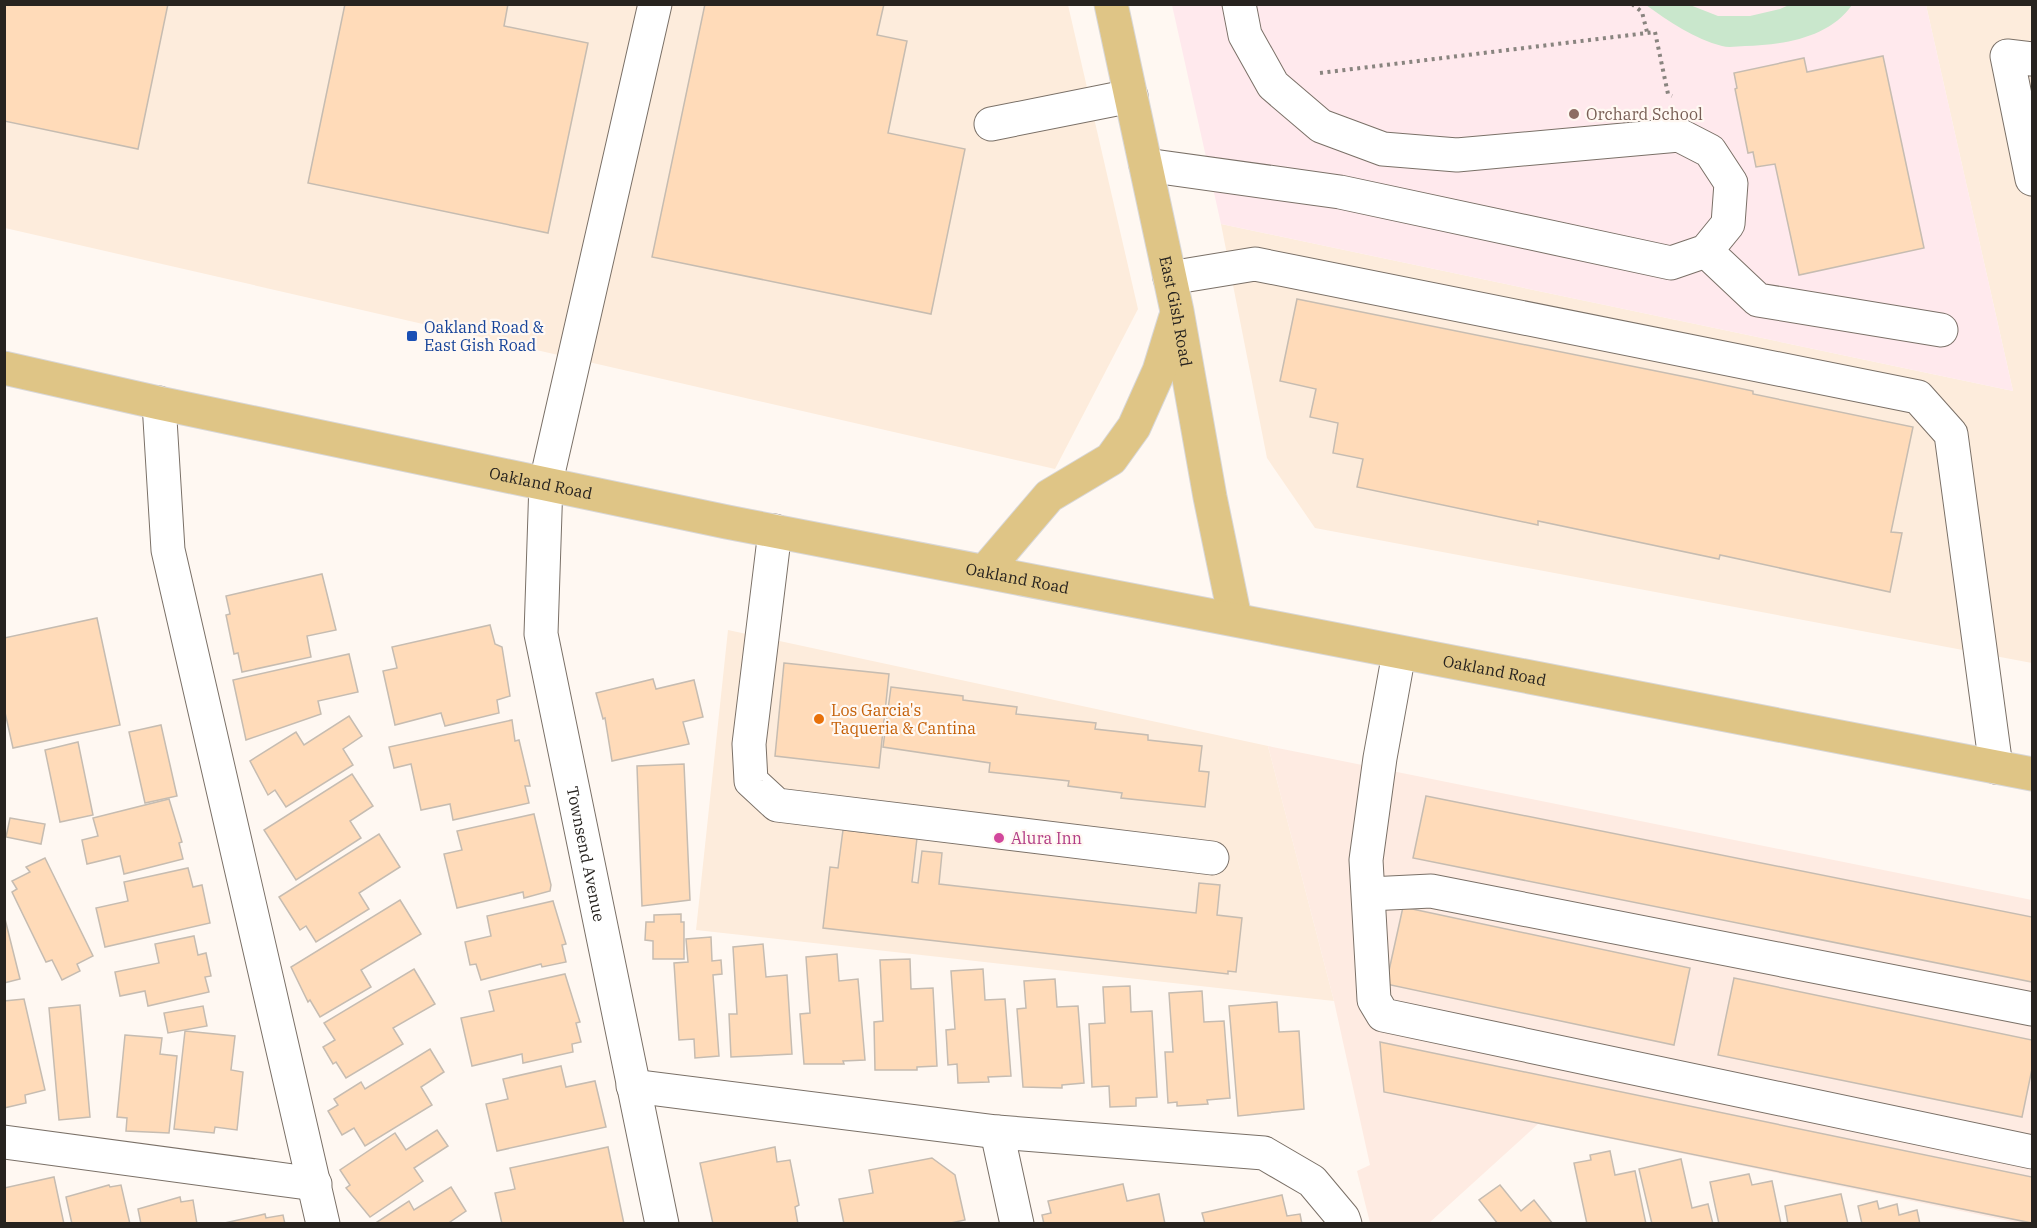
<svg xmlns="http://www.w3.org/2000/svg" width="2037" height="1228" font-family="'IBM Plex Serif',serif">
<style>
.built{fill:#fdecdc}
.industrial{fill:#feebe2}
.education{fill:#ffe9ed}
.green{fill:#c9e7cc}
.building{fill:#ffdbb9;stroke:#c6bcb1;stroke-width:1.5}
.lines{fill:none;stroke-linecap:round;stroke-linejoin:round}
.minor-casing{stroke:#7a7067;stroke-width:35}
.major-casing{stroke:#d8d7d7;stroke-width:35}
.path{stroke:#89847f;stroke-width:4;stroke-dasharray:3 4.5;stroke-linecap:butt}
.minor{stroke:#fff;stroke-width:33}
.major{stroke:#dfc586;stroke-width:33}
.education-dot{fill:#8d6e63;stroke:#fff8f2;stroke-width:2}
.transit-dot{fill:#1a4fb4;stroke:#fff8f2;stroke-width:2}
.food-dot{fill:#e8710a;stroke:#fff8f2;stroke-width:2}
.hotel-dot{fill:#d1479c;stroke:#fff8f2;stroke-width:2}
.labels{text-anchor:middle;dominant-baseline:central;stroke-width:4.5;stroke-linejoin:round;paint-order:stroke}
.education-label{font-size:16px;fill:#785e54;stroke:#fff8f2;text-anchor:start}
.street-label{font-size:16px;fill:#27231f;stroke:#fff8f2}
.transit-label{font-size:16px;fill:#164399;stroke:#fff8f2;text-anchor:start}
.food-label{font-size:16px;fill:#c56008;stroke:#fff8f2;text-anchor:start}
.hotel-label{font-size:16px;fill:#b23c85;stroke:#fff8f2;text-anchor:start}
</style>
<rect width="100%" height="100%" fill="#fff8f2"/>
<g class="built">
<path d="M5,5h1063l70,304 -83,160 -1050,-241z"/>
<path d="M1926,5h106v658l-717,-135 -48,-70 -46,-234 792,167z"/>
<path d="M728,630l540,116 66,255 -638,-71z"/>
</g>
<path class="industrial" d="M1268,746l764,154v323h-13l-481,-99 -109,99h-59l-13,-52 13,-6 -36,-164z"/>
<path class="education" d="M1172,5h754l87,386 -792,-167z"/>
<path class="green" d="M1646,5h44l28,11h32l30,-7 9,-4h63c-23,33 -69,40 -107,41 -7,0 -16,2 -23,0 -27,-7 -54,-25 -76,-41z"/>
<g class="building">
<path d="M4,4h164l-30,145 -134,-28z"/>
<path d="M345,4h163l-4,22 84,17 -40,190 -240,-50z"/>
<path d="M705,4h179l-7,31 30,6 -19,92 77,16 -34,165 -279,-57z"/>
<path d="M1883,56l41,192 -125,27 -24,-111 -19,3 -3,-15 -5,1 -13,-64 2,-1 -3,-15 70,-15 3,14z"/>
<path d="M1297,299l399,80 57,12v3l160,33 -22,105 11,1 -12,59 -170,-37 -1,4 -181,-38v4l-181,-38 6,-28 -30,-6 5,-30 -28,-6 6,-28 -36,-8z"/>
<path d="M322,574l14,56 -29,6 4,21 -69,15 -4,-19 -4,1 -8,-39 4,-1 -4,-18z"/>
<path d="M97,618l23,107 -107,23 -9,-40v-70z"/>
<path d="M490,625l5,19 7,3 8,49 -13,4 2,13 -54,13 -4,-13 -46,12 -12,-54 14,-3 -5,-21z"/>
<path d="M349,654l9,38 -40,9 3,13 -75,26 -13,-60z"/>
<path d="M784,663l105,11 -10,94 -104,-12z"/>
<path d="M653,679l3,10 38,-9 9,37 -20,5 6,22 -77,17 -7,-43 -2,1 -7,-26z"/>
<path d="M891,687l72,9v4l54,7 -1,7 80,9 -1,6 53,6v5l54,6 -3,25 10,1 -4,35 -84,-9 1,-5 -54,-7 1,-5 -80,-9 1,-9 -107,-16z"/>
<path d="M349,716l13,20 -19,13 10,16 -67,42 -11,-17 -7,5 -18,-34 46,-29 8,13z"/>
<path d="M512,720l3,21 4,-1 11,46h-5l4,17 -76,17 -3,-16 -29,6 -10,-46 -17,4 -5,-21z"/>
<path d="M161,725l16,71 -32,7 -16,-71z"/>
<path d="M78,742l15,73 -33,7 -15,-72z"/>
<path d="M684,764l6,136 -48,6 -5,-140z"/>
<path d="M352,774l21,32 -23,15 11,17 -65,42 -32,-50z"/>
<path d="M1426,796l606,121v65l-619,-124z"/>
<path d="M169,799l13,43 -3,1 4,16 -59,15 -4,-18 -33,8 -5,-24 16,-4 -5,-18z"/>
<path d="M534,814l17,71 -1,6 -26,7 -1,-6 -66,16 -13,-54 18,-4 -5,-19z"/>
<path d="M10,818l35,6 -4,20 -35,-7z"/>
<path d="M843,830l74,8 -5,44 6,1 4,-32 20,2 -3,31 257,29 3,-30 21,2 -3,30 25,3 -6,54 -8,-1v3l-405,-46 7,-61 8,1z"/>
<path d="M379,834l21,33 -41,26 10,16 -53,33 -10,-16 -6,4 -21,-33z"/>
<path d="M45,858l48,98 -16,8 3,7 -18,9 -10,-20 -6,2 -34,-70 5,-3 -5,-8 18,-9 -4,-5z"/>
<path d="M188,868l5,19 9,-2 8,38 -105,24 -9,-39 32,-7 -4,-19z"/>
<path d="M400,900l21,34 -60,36 10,17 -51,30 -10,-17 -2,2 -17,-35z"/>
<path d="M553,901l13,43 -4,1 4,17 -24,5 -1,-3 -60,16 -5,-16 -6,1 -5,-23 26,-6 -4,-20z"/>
<path d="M1403,907l287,61 -16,77 -288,-61z"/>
<path d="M681,914v8h3v37h-31v-18l-8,-1 1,-18h8v-7z"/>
<path d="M4,915l16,64 -16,4z"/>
<path d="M194,936l4,19 8,-2 5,23 -6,1 4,15 -61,14 -3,-15 -25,5 -5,-24 44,-9 -4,-19z"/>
<path d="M711,937l1,24 9,-1 1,14 -9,1 6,81 -24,2 -1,-19 -15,1 -5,-77 14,-1 -2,-23z"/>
<path d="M763,944l3,33 21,-2 5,79 -61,3 -2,-43h8l-4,-67z"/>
<path d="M837,954l2,27 19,-2 7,81 -22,1 1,3h-40l-4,-50 10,-1 -4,-56z"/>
<path d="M910,959l1,30 22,-1 4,78 -20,1v3h-42l-1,-48 9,-1 -3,-61z"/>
<path d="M414,969l21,35 -42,24 10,16 -57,34 -10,-16 -3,2 -10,-17 12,-7 -11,-17z"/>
<path d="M983,969l2,31 20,-1 6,77 -23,1 1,5 -31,1 -1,-19 -9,1 -2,-35 9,-1 -4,-58z"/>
<path d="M565,974l15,48 -4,1 5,19 -9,2 1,8 -50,11 -1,-9 -50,12 -11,-48 33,-7 -5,-20z"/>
<path d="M1734,978l298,62v29l-10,48 -304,-62z"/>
<path d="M1055,979l2,28 21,-1 6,77 -22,2v3l-39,-1 -6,-78 9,-1 -2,-27z"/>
<path d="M1130,986l1,26 21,-1 5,86 -21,1v8l-26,1 -1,-21 -17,1 -3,-63 16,-1 -2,-36z"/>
<path d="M1202,991l2,31 20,-1 6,77 -23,2 1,4 -31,2v-4l-9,1 -3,-51h8l-4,-59z"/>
<path d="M24,999l21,91 -20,5 1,8 -22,5v-107z"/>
<path d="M1277,1002l2,30 20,-1 5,78 -66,7 -9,-110z"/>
<path d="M80,1005l10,112 -31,3 -10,-112z"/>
<path d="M203,1006l4,20 -39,7 -4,-20z"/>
<path d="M185,1031l50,5 -4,34 12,2 -6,58 -22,-3 -1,6 -40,-4z"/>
<path d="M125,1035l37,3 -2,16 17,2 -8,77 -43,-2 1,-13 -10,-1z"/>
<path d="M1380,1042l652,135v46l-648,-131z"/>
<path d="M430,1049l14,23 -23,15 11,18 -67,41 -11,-18 -12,7 -14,-24 10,-6 -4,-6 27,-17 4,7z"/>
<path d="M561,1066l5,21 29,-6 11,46 -109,24 -11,-47 22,-5 -5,-20z"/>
<path d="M437,1130l11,16 -34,22 9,13 -53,36 -24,-29 4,-3 -10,-15 55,-37 11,17z"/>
<path d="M608,1147l16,77h-122l-7,-31 20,-4 -5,-21z"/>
<path d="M775,1147l2,15 13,-2 9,45 -4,2 3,17h-85l-13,-61z"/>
<path d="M1610,1151l5,24 20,-4 11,53h-59l-13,-61 17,-3 -1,-5z"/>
<path d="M932,1158l23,17 10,45 -19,4h-102l-5,-25 34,-6 -4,-23z"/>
<path d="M1681,1159l11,49 16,-4 5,20h-61l-13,-55z"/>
<path d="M1749,1174l3,11 20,-4 9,43h-62l-9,-42z"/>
<path d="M54,1177l10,47h-60v-36z"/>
<path d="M1123,1184l4,17 32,-7 6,30h-121l-2,-9 9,-2 -3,-12z"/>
<path d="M109,1185l1,2 11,-2 9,39h-58l-6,-27z"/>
<path d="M1500,1185l21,26 13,-11 19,24h-55l-19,-24z"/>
<path d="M451,1187l15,24 -19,13h-73l35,-23 5,9z"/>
<path d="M1841,1194l7,30h-60l-3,-18z"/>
<path d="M1282,1195l5,21 13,-2 2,10h-97l-3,-11z"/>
<path d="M180,1197l1,5 12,-2 4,24h-56l-3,-15z"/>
<path d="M1877,1201l2,8 18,-5 2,11 18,-5 3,14h-58l-4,-18z"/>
<path d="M265,1214l1,4 17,-3 2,9h-65z"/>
</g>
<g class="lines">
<g class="minor-casing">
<g id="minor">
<path id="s1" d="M655,4l-109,478 -5,152 121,590"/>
<path d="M2032,59l-25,-3 25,123"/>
<path d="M991,124l140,-28"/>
<path d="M1146,165l194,27 331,71 35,-12 22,-27 3,-41 -21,-32 -31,-16 -222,20 -74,-6 -62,-23 -48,-41 -28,-50 -6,-31"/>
<path d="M1706,251l52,49 183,30"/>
<path d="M1170,278l85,-14 663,133 33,37 45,333"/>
<path d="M159,403l9,147 155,674"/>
<path d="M775,531l-26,213 2,37 26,24 435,53"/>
<path d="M1399,653l-19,105 -14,102 8,140 9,15 649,137"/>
<path d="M1369,894l62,-3 601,118"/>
<path d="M633,1086l364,46 267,21 48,28 31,37 2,6"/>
<path d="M997,1132l20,92"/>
<path d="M4,1142l311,42"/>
</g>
</g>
<g class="major-casing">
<g id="major">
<path id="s2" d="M1111,4l66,307 33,186 25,121"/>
<path id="s3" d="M4,368l155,35 568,119 1305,252"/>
<path d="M985,571l64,-75 62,-37 23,-32 25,-56 16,-52"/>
</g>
</g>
<g class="path">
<path d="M1632,4l10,8 5,20"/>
<path d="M1320,73l335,-41 13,62 4,2"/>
</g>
<use href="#minor" class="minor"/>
<use href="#major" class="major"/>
</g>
<circle class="education-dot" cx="1574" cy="114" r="6"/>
<rect class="transit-dot" x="406" y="330" width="12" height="12" rx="3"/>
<circle class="food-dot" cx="819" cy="719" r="6"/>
<circle class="hotel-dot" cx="999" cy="838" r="6"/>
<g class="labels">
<g class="education-label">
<text x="1586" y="114">Orchard School</text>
</g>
<g class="street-label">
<text stroke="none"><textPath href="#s2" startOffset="314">East Gish Road</textPath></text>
<text stroke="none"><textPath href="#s3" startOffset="549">Oakland Road</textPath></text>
<text stroke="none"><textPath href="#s3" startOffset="1035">Oakland Road</textPath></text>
<text stroke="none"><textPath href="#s3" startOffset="1521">Oakland Road</textPath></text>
<text stroke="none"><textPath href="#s1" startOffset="867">Townsend Avenue</textPath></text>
</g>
<g class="transit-label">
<text x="424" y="327">Oakland Road &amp;<tspan x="424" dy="18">East Gish Road</tspan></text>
</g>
<g class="food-label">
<text x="831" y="710">Los Garcia's<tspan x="831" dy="18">Taqueria &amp; Cantina</tspan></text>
</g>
<g class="hotel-label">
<text x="1011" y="838">Alura Inn</text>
</g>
</g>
<rect width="2037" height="1228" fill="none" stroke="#27231f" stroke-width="12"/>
</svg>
